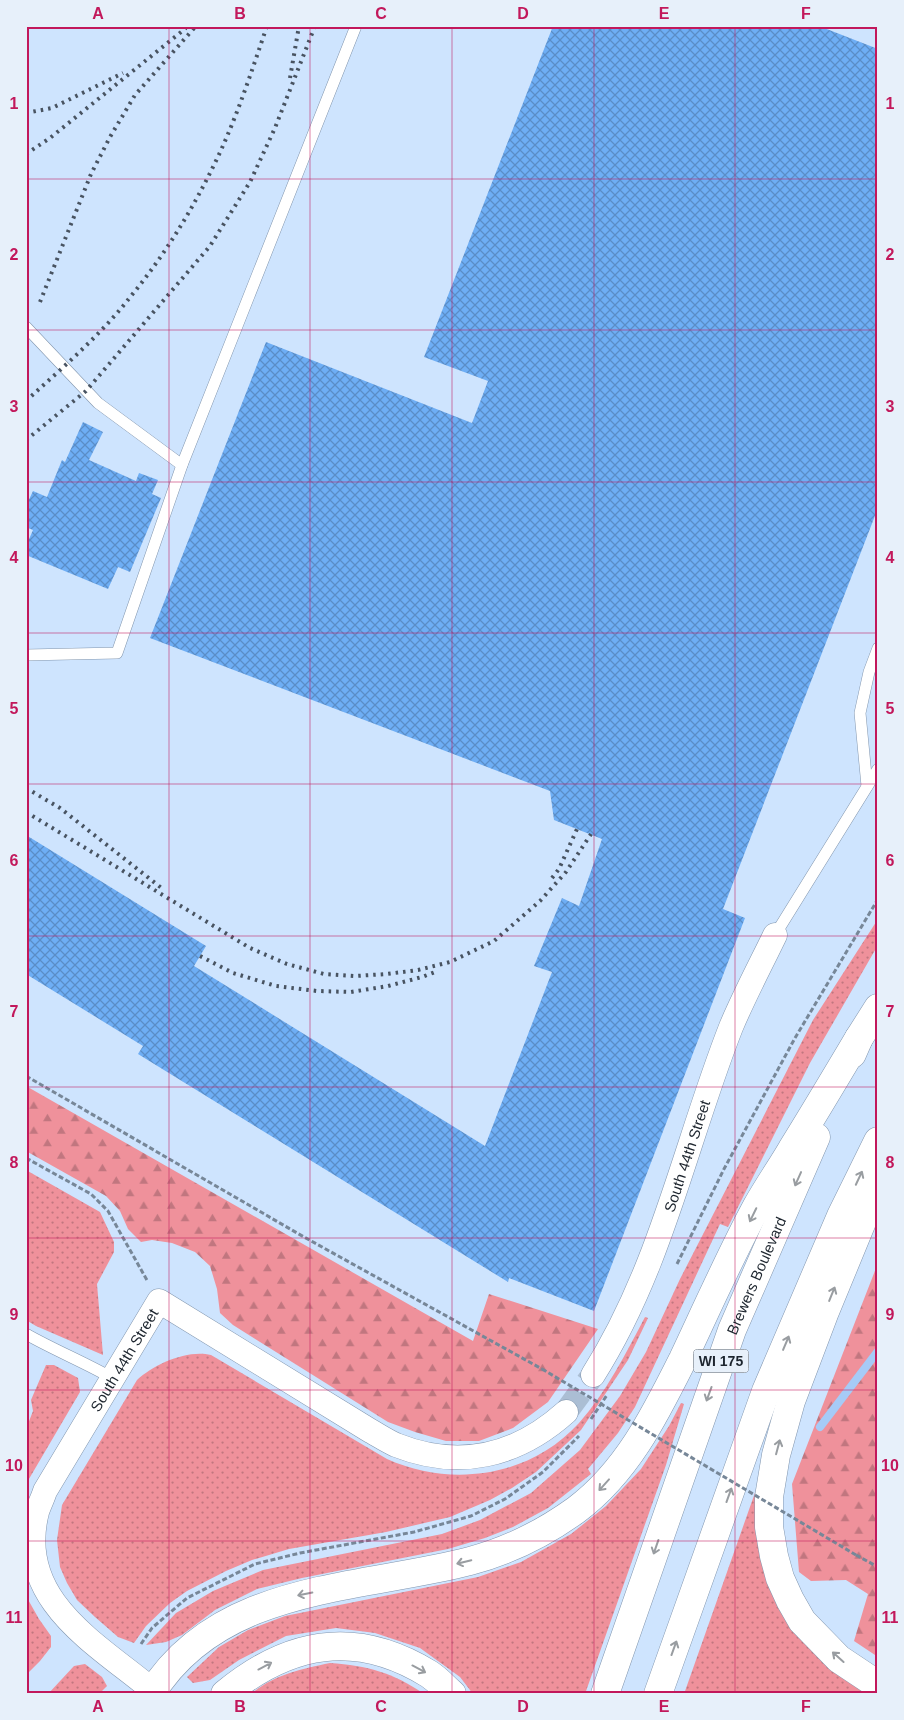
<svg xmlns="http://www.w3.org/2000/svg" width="904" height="1720" font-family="Helvetica,sans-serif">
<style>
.grass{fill:url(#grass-dots)}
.forest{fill:url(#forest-firs)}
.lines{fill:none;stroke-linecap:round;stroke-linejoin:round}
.stream{stroke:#a6cbf7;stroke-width:8}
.building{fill:url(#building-cross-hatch)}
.minor-tunnel{stroke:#abbed4;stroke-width:24;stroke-dasharray:24 12;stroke-linecap:butt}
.service-casing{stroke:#8296ae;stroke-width:12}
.minor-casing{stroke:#8296ae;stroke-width:25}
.motorway-casing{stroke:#8296ae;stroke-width:29}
.path{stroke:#778798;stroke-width:3;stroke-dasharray:5 2.5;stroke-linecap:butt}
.service{stroke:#fff;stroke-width:11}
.minor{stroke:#fff;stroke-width:24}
.motorway{stroke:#fff;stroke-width:28}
.rail{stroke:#485361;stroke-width:4;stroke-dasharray:2.5 5;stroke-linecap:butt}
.path-bridge{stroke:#778798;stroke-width:3;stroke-dasharray:5 2.5;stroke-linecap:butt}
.oneway{stroke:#999da1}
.grid{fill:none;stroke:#c2185b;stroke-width:1;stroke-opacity:0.55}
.labels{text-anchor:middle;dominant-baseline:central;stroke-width:4.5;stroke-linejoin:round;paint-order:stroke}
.shield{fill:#e7f0fa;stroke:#5a626b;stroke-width:1}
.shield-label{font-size:14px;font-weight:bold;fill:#1d252e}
.street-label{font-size:15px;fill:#1d252e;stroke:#e7f0fa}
.neatline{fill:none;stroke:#c2185b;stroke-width:2}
.grid-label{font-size:16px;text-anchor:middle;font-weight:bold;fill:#c2185b}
</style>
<defs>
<pattern id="grass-dots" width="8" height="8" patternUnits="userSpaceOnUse" patternTransform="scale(1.25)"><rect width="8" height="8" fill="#ef919b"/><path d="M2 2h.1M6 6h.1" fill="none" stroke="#c1767f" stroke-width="1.8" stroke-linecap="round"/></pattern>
<pattern id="forest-firs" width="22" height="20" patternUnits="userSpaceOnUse" patternTransform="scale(1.25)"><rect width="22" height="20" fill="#ef919b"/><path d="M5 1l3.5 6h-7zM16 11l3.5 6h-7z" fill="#c1767f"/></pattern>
<pattern id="building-cross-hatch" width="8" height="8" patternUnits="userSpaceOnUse" patternTransform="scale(1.25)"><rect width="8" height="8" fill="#6eaef5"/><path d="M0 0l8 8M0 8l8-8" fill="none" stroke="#5a8dc7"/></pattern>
</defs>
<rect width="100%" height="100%" fill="#cee4fe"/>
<g class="grass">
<path d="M878,919v26l-68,118 -82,164 -8,-3 -85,183 -17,26 -30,36 3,5 -43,34 -35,19 -28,11 -37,11 -146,29 -45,11 -42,21 -33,25 -16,7 -20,3 30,-32 37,-22 50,-21 179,-36 38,-14 51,-27 49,-43 40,-54 26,-44 34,-73 133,-259z"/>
<path d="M26,1170l74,42 14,30v10l-17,32 6,71 -67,-29 -10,-6z"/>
<path d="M645,1317l3,1 -20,42 -47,70 -45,42 -24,16 -22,12 -40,17 -64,15 -97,17 -37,11 -26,11 -39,20 -17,12 -24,23 -12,17 -16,-6 -23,-20 -18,-17 -10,-17 -7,-16 -3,-27 5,-35 75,-125c17,-16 51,-31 74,-25l176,104c65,29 143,18 192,-36 27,-30 47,-70 66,-106z"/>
<path d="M46,1365h8l24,13 2,14 -54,92v-55l7,-18 -2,-11z"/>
<path d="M681,1403l3,1 -18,61 -81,229h-112l-13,-17 -40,-29 -45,-15 -39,-5 -50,8 -47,24 -29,20 -17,3 -6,-6 32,-30 29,-17 37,-14 193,-39 43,-15 50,-28 35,-28 35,-37 28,-43z"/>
<path d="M757,1487l27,128 20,28 27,25 36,26h-183z"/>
<path d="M26,1596l13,23 12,17v11l-11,14 -14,14z"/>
<path d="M330,1663c38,3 62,9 94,31h-173c22,-19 50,-25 79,-31z"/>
<path d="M85,1664l17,13 5,9 -8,8h-51l26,-28z"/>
</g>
<g class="forest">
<path d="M26,1086l447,255 16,-47 109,35 -50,73 -35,26 -34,13h-33l-31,-9 -27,-10 -155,-97 -13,-12 -3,-24 -7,-23 -15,-14 -23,-9 -20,-3 -11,2 -13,-13 -8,-18 -14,-15 -80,-45z"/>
<path d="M878,1263v394l-24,-16 14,-47 -22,-14 -35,1 -12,-9 -7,-88z"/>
</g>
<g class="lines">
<path class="stream" d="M820,1427l58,-76"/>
</g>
<g class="building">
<path d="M553,26h266l59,23v459l-155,401 22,9 -151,393 -85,-33 -1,4 -370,-228 5,-8 -117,-72v-139l180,111 -12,20 291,180 67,-174 -18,-6 28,-68 17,8 23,-67 -48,-19 -4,-29 -400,-153 116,-296 206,81 16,-42 -64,-24z"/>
<path d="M83,422l20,10 -14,28 47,21 3,-8 19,7 -6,14 9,4 -31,74 -12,-5 -10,22 -82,-34v-9l7,-16 -7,-3v-21l7,-15 14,6 15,-37 3,2z"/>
</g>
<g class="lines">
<path class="minor-tunnel" d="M566,1412l27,-37"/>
<g class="service-casing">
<g id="service">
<path d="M26,327l72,76 84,62"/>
<path d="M26,655l91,-2 65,-188 174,-439"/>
<path d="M867,786l-7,-73 9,-41 9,-24"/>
<path d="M775,935l103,-166"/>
<path d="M26,1334c28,16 58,28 86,44"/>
</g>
</g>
<g class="minor-casing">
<g id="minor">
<path id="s1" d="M593,1375c68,-107 92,-231 138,-348 13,-31 29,-61 44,-92"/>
<path id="s2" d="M157,1694c-57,-49 -143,-92 -120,-182 2,-7 6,-14 8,-21l114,-190 210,129c9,5 18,11 27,15 63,25 121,11 170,-33"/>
</g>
</g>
<g class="motorway-casing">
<g id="motorway">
<path d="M852,1054l7,-16 19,-30"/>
<path d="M878,1183l-54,131 -33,87 -15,54 -7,42v30l5,29 6,22 10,22 12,21 37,38 39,26"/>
<path d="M151,1694c68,-110 207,-104 319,-133 38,-10 74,-28 106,-51 51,-38 79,-95 107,-151 24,-51 47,-103 74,-153 11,-20 24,-38 35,-57 23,-37 45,-74 67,-111"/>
<path d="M225,1694c64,-53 131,-65 204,-20 8,5 15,13 23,20"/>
<path id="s3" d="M605,1694l127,-364 84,-193"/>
<path d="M658,1694l108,-303 75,-175 37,-75"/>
</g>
</g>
<g class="path">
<path d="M26,1076l278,161 238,132"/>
<path d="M26,1158l65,36 17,17 40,71"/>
<path d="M677,1264l47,-95 71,-131 83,-139"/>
<path d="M591,1419l16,-24"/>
<path d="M856,1555l22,12"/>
<path d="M141,1644l11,-16 35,-30 68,-34 45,-11 114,-21 57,-16 34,-17 38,-27 36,-36"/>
<path d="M109,1694l2,-2"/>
</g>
<use href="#service" class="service"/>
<use href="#minor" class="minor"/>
<use href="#motorway" class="motorway"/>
<g class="rail">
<path d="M290,78l9,-52"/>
<path d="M26,113l26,-5 71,-35"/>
<path d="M26,154l24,-16 136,-110"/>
<path d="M40,302l51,-128 19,-37 25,-42 61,-69"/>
<path d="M26,401c36,-33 75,-66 105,-105 33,-40 60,-84 83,-131 22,-45 37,-92 53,-139"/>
<path d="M26,440l60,-49 124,-145 40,-64 25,-54 40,-102"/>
<path d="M26,788l34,20 104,82"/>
<path d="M26,812l224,136 37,16 37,10 31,2 32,-2 31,-4 32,-8 44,-21 46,-40 26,-29 25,-38"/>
<path d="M552,878l7,-9 18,-40"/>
<path d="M200,956l33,17 43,13 41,5 34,1 37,-6 34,-9 16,-6"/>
</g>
<path class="path-bridge" d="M542,1369l314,186"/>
</g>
<defs><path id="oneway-shaft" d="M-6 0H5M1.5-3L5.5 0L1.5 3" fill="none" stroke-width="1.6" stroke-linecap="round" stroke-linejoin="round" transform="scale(1.25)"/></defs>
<g class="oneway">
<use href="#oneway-shaft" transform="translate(859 1178) rotate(-65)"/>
<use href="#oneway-shaft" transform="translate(798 1179) rotate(114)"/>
<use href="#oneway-shaft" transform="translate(753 1215) rotate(116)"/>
<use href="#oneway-shaft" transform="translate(832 1294) rotate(-68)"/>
<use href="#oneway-shaft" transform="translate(786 1343) rotate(-67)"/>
<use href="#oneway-shaft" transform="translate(709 1394) rotate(110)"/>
<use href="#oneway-shaft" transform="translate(778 1447) rotate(-75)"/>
<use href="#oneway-shaft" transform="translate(604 1485) rotate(132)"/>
<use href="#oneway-shaft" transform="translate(729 1495) rotate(-70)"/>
<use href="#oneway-shaft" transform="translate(656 1547) rotate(109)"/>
<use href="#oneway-shaft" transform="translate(464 1562) rotate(167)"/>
<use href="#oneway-shaft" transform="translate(305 1594) rotate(169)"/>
<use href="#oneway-shaft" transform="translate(674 1648) rotate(-70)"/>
<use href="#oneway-shaft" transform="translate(838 1657) rotate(-138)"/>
<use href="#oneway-shaft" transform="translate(265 1666) rotate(-28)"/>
<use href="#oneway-shaft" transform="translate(419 1669) rotate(28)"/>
</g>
<path class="grid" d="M169,26v1668M310,26v1668M452,26v1668M594,26v1668M735,26v1668M26,179h852M26,330h852M26,482h852M26,633h852M26,784h852M26,936h852M26,1087h852M26,1238h852M26,1390h852M26,1541h852"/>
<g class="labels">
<rect class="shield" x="693.5" y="1349.5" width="55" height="23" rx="4"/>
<g class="shield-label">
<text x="721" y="1361">WI 175</text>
</g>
<g class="street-label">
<text stroke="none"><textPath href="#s1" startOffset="239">South 44th Street</textPath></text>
<text stroke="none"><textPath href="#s3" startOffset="445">Brewers Boulevard</textPath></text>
<text stroke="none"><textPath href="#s2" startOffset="409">South 44th Street</textPath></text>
</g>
</g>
<rect width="904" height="1720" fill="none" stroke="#e7f0fa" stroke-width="55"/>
<rect x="28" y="28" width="848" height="1664" class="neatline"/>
<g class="grid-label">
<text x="98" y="19">A</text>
<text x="240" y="19">B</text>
<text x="381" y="19">C</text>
<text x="523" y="19">D</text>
<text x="664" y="19">E</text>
<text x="806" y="19">F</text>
<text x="14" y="109">1</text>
<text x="890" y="109">1</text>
<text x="14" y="260">2</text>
<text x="890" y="260">2</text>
<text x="14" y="412">3</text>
<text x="890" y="412">3</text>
<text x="14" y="563">4</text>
<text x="890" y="563">4</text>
<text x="14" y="714">5</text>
<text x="890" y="714">5</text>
<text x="14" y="866">6</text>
<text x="890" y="866">6</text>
<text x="14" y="1017">7</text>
<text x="890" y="1017">7</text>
<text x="14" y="1168">8</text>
<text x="890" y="1168">8</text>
<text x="14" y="1320">9</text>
<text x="890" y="1320">9</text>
<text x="14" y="1471">10</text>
<text x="890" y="1471">10</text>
<text x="14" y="1623">11</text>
<text x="890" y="1623">11</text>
<text x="98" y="1712">A</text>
<text x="240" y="1712">B</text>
<text x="381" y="1712">C</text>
<text x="523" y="1712">D</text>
<text x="664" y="1712">E</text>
<text x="806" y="1712">F</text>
</g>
</svg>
